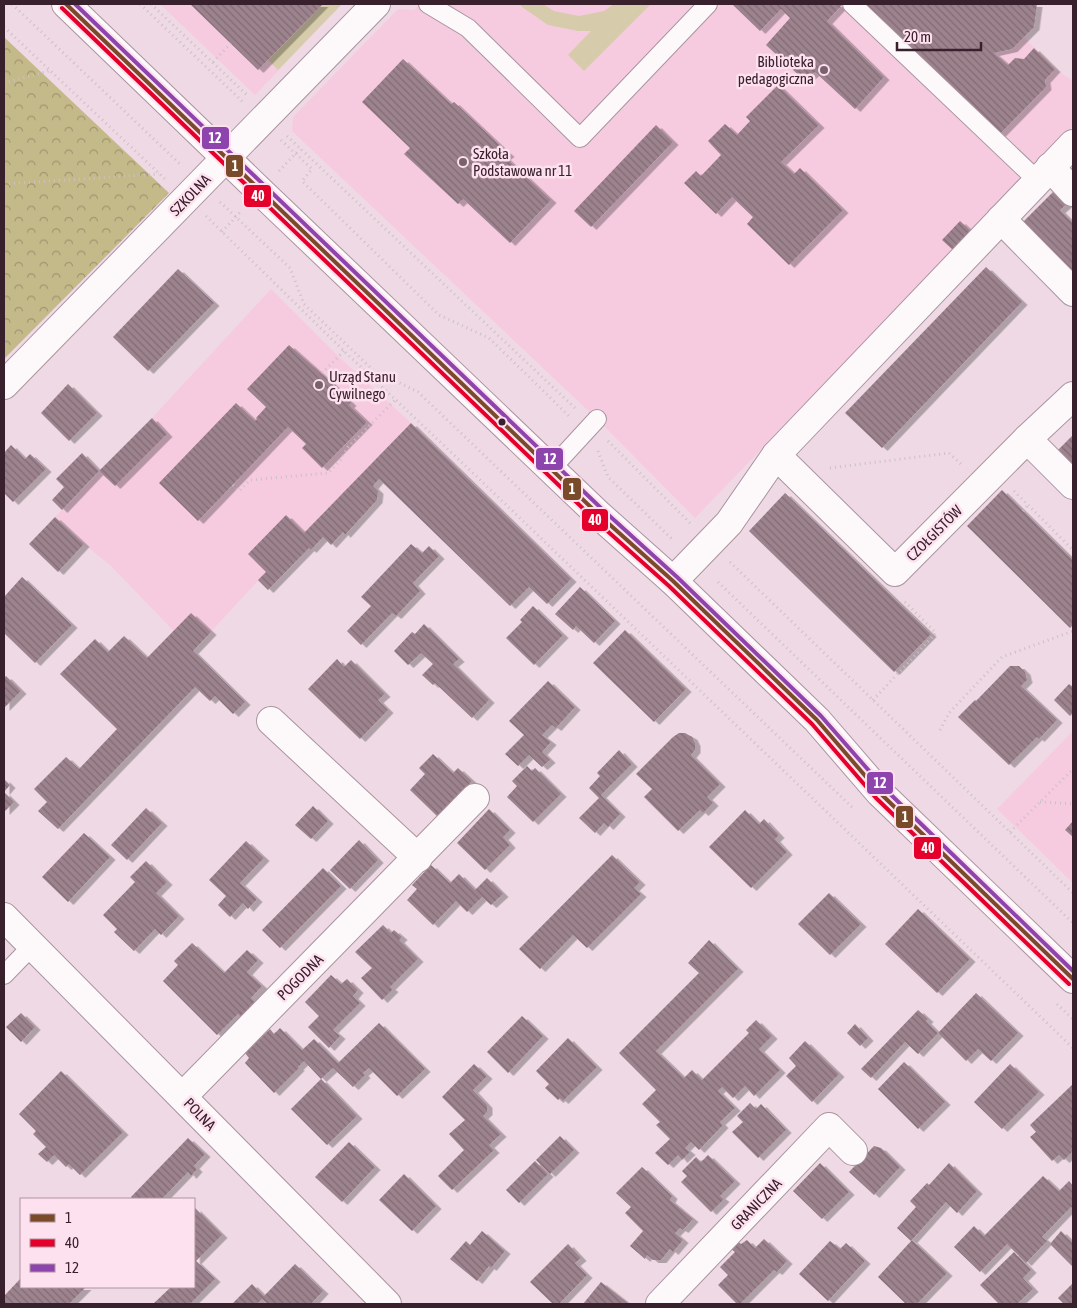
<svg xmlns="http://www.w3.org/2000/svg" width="1077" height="1308" font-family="'Asap Condensed',sans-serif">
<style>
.built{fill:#f6cbe0}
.grass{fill:#d6ccab}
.forest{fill:url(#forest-crowns)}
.building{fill:url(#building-back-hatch);filter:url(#shadow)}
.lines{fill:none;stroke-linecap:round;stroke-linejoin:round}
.service-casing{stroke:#a9949f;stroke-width:20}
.minor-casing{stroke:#a9949f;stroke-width:30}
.tertiary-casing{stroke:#a9949f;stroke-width:30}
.path{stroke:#cac1c6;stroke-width:3;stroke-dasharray:1 4;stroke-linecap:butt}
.service{stroke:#fdf9fb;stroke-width:18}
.minor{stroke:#fdf9fb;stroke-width:28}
.tertiary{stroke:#fdf9fb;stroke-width:28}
.bus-1-casing{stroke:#fde1ee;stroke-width:8}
.bus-2-casing{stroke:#fde1ee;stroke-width:8}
.bus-3-casing{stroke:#fde1ee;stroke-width:8}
.bus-1{stroke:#7a4b2a;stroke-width:4}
.bus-2{stroke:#e4002b;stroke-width:4}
.bus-3{stroke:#8e44ad;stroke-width:4}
.poi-dot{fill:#79616d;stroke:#fde1ee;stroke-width:2}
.bus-dot{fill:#39202d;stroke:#fde1ee;stroke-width:2}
.labels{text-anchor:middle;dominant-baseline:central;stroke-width:5;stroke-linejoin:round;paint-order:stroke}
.poi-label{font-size:15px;fill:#39202d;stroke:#fde1ee;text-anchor:start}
.street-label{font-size:15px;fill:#39202d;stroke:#fde1ee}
.line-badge{stroke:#fde1ee;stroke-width:2}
.badge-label{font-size:14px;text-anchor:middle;font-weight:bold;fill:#fff}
</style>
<defs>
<pattern id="forest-crowns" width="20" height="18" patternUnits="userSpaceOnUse" patternTransform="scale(1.25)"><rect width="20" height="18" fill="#c4b988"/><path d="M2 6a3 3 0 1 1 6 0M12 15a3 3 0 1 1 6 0" fill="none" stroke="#a09670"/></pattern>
<pattern id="building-back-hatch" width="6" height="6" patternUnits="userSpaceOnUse" patternTransform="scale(1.25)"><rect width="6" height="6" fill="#9d838d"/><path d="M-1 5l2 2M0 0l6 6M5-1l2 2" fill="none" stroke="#816b74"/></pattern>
<filter id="shadow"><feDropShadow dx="5.5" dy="3" stdDeviation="0" flood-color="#0004"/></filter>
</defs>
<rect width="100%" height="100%" fill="#efd9e4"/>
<g class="built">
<path d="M162,4h180l-87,91 -94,-90z"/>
<path d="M420,4h617l-3,23 -10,10 31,32 18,12v45l-378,392 -98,-99 -305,-288 1,-14 105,-108 16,1z"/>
<path d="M271,289l67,67 73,67 -145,149 -73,79 -82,-85 -27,-22 -29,-27 97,-99z"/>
<path d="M1073,731v152l-76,-74z"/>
</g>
<g class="grass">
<path d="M323,4h19l-64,66 -10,-10z"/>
<path d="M520,4h23l11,7 25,5 25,-5 10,-7h37l-67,67 -16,-16 23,-24h-13l-30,-6 -26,-18z"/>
</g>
<path class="forest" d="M4,37l165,156 -165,166z"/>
<g class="building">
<path d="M190,4h133l-65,66z"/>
<path d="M732,4h108l2,1 -15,16 57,56 -29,32 -40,-37 -10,9 -39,-36 24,-27 -9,-9 -21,22z"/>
<path d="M862,4h175l-3,23 -22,22 -18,4 14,12 7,-7 9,1 10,-11 21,21 -10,11 1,7 -46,47z"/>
<path d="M403,59l48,45 3,-2 55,52 -4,3 46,43 -41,43 -47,-44 -5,5 -54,-50 6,-6 -48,-46z"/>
<path d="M778,85l41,40 -38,37 13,12 6,-6 43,42 -54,55 -42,-41 6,-7 -21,-20 -16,17 -32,-31 12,-12 5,5 20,-21 -13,-14 17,-17 12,11 13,-14 -4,-4z"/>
<path d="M656,125l17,17 -82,85 -17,-16z"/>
<path d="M1055,190l13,13 -8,7 13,13v54l-53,-52z"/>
<path d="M960,221l11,10 -18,19 -11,-10z"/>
<path d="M986,267l36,35 -140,146 -37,-35z"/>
<path d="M178,269l36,34 -66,68 -35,-34z"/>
<path d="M289,345l45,40 -1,1 18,17 -2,2 18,17 -45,46 -20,-20 4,-4 -18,-17 -90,94 -39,-38 77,-80 19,18 2,-2 -1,-1 10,-11 -19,-18z"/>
<path d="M68,384l29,29 -28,28 -28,-28z"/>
<path d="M152,418l15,16 -52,52 -16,-15 -37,39 -10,-10 12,-13 -8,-8 26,-26 17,18z"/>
<path d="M411,423l160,156 -24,25 -18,-17 -19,19 -131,-127 -6,7 5,5 -1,9 -32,35 -2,-3 -12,13 -8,-8 -12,13 -2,-2 -41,42 -10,-10 8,-8 -18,-18 38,-39 18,18z"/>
<path d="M1073,435v30l-15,-15z"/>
<path d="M11,445l14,14 5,-5 16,15 -33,33 -9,-9v-40z"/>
<path d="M1002,490l71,70v64l-3,4 -103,-102z"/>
<path d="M785,493l146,141 -37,38 -145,-141z"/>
<path d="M55,517l29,27 -26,28 -29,-28z"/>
<path d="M411,544l11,9 7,-7 10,10 -26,27 7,8 -24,25 -4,-3 -31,32 -14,-14 24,-25 -10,-9z"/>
<path d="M22,577l50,48 -37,38 -31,-30v-36z"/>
<path d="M580,587l35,34 -21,22 -18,-17 -3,4 -18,-16z"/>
<path d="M533,606l30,29 -29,30 -28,-27 16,-16 -2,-2z"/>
<path d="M191,613l20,19 -18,19 52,51 -12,12 -18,-18 -5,5 -15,-14 -137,142 -20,-18 9,-9 -13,-13 32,-32 13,12 38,-40 -57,-55 35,-35 13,13 16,-16 23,22z"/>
<path d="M424,624l35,35 -6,5 36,36 -17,18 -37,-35 -2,2 -11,-10 11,-11 -12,-11 -13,12 -14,-14 18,-19 3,2z"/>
<path d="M625,630l61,59 -32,33 -61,-59z"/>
<path d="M337,659l7,8 7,-7 34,34 -7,6 10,10 -28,29 -52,-50z"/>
<path d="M1010,666h9l6,6 2,8 -6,6 36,34 -18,19 -2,-2 -28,28 -51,-48 17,-17 1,1z"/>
<path d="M6,676l15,15 -17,17v-30z"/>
<path d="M548,681l27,26 -19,21 -4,-3 -10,10 9,7 -9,10 8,8 -8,7 -13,-12 -11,11 -13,-12 19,-19 -15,-14z"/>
<path d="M1069,684l4,3v25l-3,4 -16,-16z"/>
<path d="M679,733h6l7,4 3,6v7l-4,5 29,29 -13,13 6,6 -10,10 -3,-3 -22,21 -34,-34 8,-8 -16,-15 37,-37z"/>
<path d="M619,750l13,14 -31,31 19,19 -12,13 -4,-4 -9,10 -16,-15 20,-20 -10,-10 11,-12 -3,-3z"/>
<path d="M433,754l20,19 5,-5 14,13 -34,36 -28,-27 15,-16 -6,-6z"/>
<path d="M527,766l5,5 3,-3 26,26 -28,28 -26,-25 10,-11 -5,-5z"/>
<path d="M4,779l6,6 -6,7 10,10 -10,10z"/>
<path d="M313,806l15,15 -17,18 -16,-14z"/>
<path d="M146,808l16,15 -35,37 -16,-15z"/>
<path d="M489,809l21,21 -7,7 7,8 -25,25 -28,-27z"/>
<path d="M745,810l14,14 5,-5 15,16 -4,4 12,13 -36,36 -42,-41z"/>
<path d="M1073,821v16l-8,-7z"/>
<path d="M84,833l26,24 -42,45 -26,-25z"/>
<path d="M359,840l19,20 -28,29 -20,-19z"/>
<path d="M246,841l18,17 -24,25 17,16 -9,10 -5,-6 -13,14 -12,-12 8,-9 -17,-16z"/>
<path d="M612,855l28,27 -6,6 7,6 -54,54 -14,-13 -33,34 -21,-20z"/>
<path d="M146,861l21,21 -11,11 23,23 -18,19 -6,-6 -21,22 -20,-19 3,-3 -14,-14 32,-33 -5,-5z"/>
<path d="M431,865l19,18 9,-9 16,16 12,-12 16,16 -12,11 -9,-8 -15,15 -11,-11 -23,24 -26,-25 10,-11 -5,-4z"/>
<path d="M323,868l18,18 -61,62 -18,-18z"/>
<path d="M829,893l32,31 -31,31 -32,-31z"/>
<path d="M918,909l52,50 -33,34 -52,-49z"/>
<path d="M383,925l8,8 3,-3 8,7 -3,3 19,19 -28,28 3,2 -11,11 -21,-22 11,-10 -17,-16z"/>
<path d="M709,940l29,29 -82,82 28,27 8,-8 10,10 47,-47 -3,-3 10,-10 16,16 -13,13 21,21 -26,26 -9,-10 -12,12 -11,-11 -4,4 17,17 -15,14 3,3 -24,25 -8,-8 -6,6 5,4 -8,8 -4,-5 -10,10 -13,-12 15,-14 -14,-14 4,-3 -18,-18 14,-14 -37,-37 80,-80 -11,-10z"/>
<path d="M192,943l32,30 23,-23 11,10 -11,12 15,14 -11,12 4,4 -14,15 -3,-3 -21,21 -54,-54 15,-16 -4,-4z"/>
<path d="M331,975l10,9 6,-5 11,11 -5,6 7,7 -27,27 7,6 -11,12 -21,-21 11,-11 -14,-14z"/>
<path d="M976,993l42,40 -27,28 -13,-12 -12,12 -28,-28 -20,21 -13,-12 -34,36 -10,-9 57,-59 10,9 -2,2 12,12z"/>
<path d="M21,1013l14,14 -14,15 -15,-15z"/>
<path d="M522,1016l21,20 -35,37 -21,-21z"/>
<path d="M379,1023l46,46 -28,27 -28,-28 -6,5 2,2 -12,12 -20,-19 -12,11 -17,-18 -6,6 1,1 -25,25 -29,-30 4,-5 -4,-5 25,-24 4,5 6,-6 22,22 12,-11 24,24z"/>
<path d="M855,1024l13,14 -8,8 -13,-13z"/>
<path d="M568,1038l29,29 -34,34 -3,-3 -2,2 -13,-12 4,-4 -13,-13z"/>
<path d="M805,1041l34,33 -27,28 -26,-26 10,-10 -7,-8z"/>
<path d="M904,1062l41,40 -27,27 -40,-40z"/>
<path d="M474,1064l13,12 -14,14 14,15v7l-4,4 18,18 -12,11 5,5 -42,40 -14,-14 26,-26 -15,-16 16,-14 -23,-23z"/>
<path d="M1010,1064l29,28 -37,37 -28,-27z"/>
<path d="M61,1071l62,61 -43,43 -11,-11 -3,3 -12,-12 -7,7 -9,-8 8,-7 -13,-13 3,-3 -17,-17z"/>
<path d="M321,1079l36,37 -30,29 -36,-36z"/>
<path d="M1073,1084v67l-9,9 -5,-5 -7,6 -22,-24 6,-5 -6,-7z"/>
<path d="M750,1103l6,6 5,-5 25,26 -28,28 -26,-26 11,-10 -6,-6z"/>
<path d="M560,1136l14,14 -24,24 -14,-14z"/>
<path d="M188,1138l17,16 -11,12 3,3 -6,7 -3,-4 -26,27h-29l-2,-2z"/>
<path d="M349,1142l26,25 -33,35 -27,-25z"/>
<path d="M874,1146l7,2 19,19 -26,28 -25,-23z"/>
<path d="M708,1155l27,26 -15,15 4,3 -13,13 -30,-30 6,-6 -5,-5 14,-14 5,5z"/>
<path d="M535,1161l13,13 -29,29 -13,-13z"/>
<path d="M820,1163l29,29 -27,27 -29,-28z"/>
<path d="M949,1163l28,28 -20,22 -11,-11 -35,39 -14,-13 19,-21 -6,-6 17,-18 2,2z"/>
<path d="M642,1167l30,29 -2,4 23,19 -10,11 -3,-2 -5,5 8,7 -10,12 -3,-3 -9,11h-8l-6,-5 -2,4 -15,-13 13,-15 -18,-18 6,-6 -15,-14z"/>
<path d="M404,1174l32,32 -24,25 -33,-31z"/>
<path d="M1043,1176l16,15 10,-10 4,5v23l-2,-2 -29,30 5,4 -21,22 -19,-19 -27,28 -26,-25 20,-21 10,10z"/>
<path d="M195,1208l27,27 -26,26 19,18 -25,25h-37l18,-17h23z"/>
<path d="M482,1231l23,20 -14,17 -2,-2 -12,15 -27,-22 16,-18 4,4z"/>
<path d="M1061,1231l12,12v24l-23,-23z"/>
<path d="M764,1239l23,22 -10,11 -3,-2 -34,34h-3l-19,-19 10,-10 -8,-8 15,-15 -5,-4 7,-7 4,3 6,-4 8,8z"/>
<path d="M912,1240l35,33 -30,31h-11l-28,-27z"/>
<path d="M830,1241l10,8 6,-6 19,18 -37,40 -29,-27z"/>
<path d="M568,1244l13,14 -6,5 12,12 -28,29h-6l-23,-22z"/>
<path d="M1014,1252l17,18 -8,8 10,11 -16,15h-18l-19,-19z"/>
<path d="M295,1264l28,27 -12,13h-43l-6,-5 -5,5h-25l20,-20 12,12z"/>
<path d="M21,1278v9h65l-17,17h-65v-10l1,1z"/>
<path d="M601,1282l28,22h-46z"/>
<path d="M1073,1283v21h-9l-6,-6z"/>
</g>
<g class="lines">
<g class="service-casing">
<g id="service">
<path d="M428,4l40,24 112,110 128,-134"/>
<path d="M852,4l186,177"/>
<path d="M551,469l46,-50"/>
<path d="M4,975l29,-30"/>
</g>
</g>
<g class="minor-casing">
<g id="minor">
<path d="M1050,167l23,25"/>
<path d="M1001,219l72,73"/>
<path d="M4,385l372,-381"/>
<path d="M1027,439l46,46"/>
<path d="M776,455l119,117 132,-133 46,-43"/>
<path d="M673,581l56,-58 47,-68 297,-311"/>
<path d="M271,721l147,137"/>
<path d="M4,917l383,387"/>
<path d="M183,1096l292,-298"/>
<path d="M660,1304l169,-177 24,24"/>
</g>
</g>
<g class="tertiary-casing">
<path id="tertiary" d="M66,4l194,187 339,324 74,66 144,139 63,73 193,186"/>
</g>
<g class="path">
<path d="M12,4l169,161"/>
<path d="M140,4l103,98"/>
<path d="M151,4l97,92"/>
<path d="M4,27l162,153"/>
<path d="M213,62l18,-19"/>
<path d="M4,83l45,-12"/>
<path d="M287,136l288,272"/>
<path d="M281,140l31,29 -10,12 137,134 50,23 80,78"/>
<path d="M279,171l21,-22"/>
<path d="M4,184l155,-10"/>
<path d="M220,202l70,66 14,36 69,66 45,22 436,417"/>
<path d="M206,216l138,135 131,124 598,573"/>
<path d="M222,232l20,-22"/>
<path d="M322,373l22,-22"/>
<path d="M608,441l82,82"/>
<path d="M598,451l10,26 65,63"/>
<path d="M830,468l119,-15 14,13"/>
<path d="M233,485l6,6 11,-11 78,-7 12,-12 8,-14 48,-48"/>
<path d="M1014,491l59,59"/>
<path d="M1023,511l5,-6"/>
<path d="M730,562l343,331"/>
<path d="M718,582l355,341"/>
<path d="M873,700l63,-67 -34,-34"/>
<path d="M940,730l9,-17 53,-56 71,-26"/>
<path d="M1040,802l33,2"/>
<path d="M1010,832l63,-63"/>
<path d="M1057,1004l16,15"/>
</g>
<use href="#service" class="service"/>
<use href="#minor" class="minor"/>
<use href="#tertiary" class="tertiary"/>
<g class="bus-1-casing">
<path id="bus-1" d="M66,4l533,511 74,66 144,139 63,73 193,186"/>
</g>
<g class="bus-2-casing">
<path id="bus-2" d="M62,8l533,512 74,66 143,138 64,74 193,186"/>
</g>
<g class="bus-3-casing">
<path id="bus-3" d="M75,4l528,506 74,67 144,139 64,73 188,182"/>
</g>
<use href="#bus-1" class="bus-1"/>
<use href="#bus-2" class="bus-2"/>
<use href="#bus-3" class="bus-3"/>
</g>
<g class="poi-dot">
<circle cx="824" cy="70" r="5"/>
<circle cx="463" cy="162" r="5"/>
<circle cx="319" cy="385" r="5"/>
</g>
<circle class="bus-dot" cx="502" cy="422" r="4.5"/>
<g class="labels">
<g class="poi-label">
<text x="814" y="61" text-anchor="end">Biblioteka<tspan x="814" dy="17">pedagogiczna</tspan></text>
<text x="473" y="153">Szkoła<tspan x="473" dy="17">Podstawowa nr 11</tspan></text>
<text x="329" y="376">Urząd Stanu<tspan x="329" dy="17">Cywilnego</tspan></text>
</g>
<g class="street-label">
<text transform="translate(190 195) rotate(-46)">SZKOLNA</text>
<text transform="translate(934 533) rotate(-45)">CZOŁGISTÓW</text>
<text transform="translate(300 977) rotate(-45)">POGODNA</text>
<text transform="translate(200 1114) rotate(46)">POLNA</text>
<text transform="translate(756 1204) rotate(-46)">GRANICZNA</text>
</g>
</g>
<g class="line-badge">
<rect x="201" y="126" width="29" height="24" rx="5" fill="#8e44ad"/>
<rect x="225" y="154" width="19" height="24" rx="5" fill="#7a4b2a"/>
<rect x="243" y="184" width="29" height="24" rx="5" fill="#e4002b"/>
<rect x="535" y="447" width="29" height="24" rx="5" fill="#8e44ad"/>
<rect x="562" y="477" width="20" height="24" rx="5" fill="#7a4b2a"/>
<rect x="581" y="508" width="28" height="24" rx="5" fill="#e4002b"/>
<rect x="866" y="771" width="28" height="24" rx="5" fill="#8e44ad"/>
<rect x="895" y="805" width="19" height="24" rx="5" fill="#7a4b2a"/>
<rect x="913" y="836" width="29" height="24" rx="5" fill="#e4002b"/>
</g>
<g class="badge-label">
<text x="215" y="143">12</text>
<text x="235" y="171">1</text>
<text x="258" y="201">40</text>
<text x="550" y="464">12</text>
<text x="572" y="494">1</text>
<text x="595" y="525">40</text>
<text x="880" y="788">12</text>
<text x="905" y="822">1</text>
<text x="928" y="853">40</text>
</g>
<rect width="1077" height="1308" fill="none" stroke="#39202d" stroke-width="10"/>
<rect x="20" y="1198" width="175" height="90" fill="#fde1ee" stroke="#af94a1"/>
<rect x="30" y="1214" width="25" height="8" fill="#7a4b2a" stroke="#af94a1"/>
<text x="65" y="1223" font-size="15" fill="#39202d">1</text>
<rect x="30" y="1239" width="25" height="8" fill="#e4002b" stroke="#af94a1"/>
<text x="65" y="1248" font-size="15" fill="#39202d">40</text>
<rect x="30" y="1264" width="25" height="8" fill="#8e44ad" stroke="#af94a1"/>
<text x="65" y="1273" font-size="15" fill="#39202d">12</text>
<path d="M897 42v8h84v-8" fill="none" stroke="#39202d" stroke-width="2.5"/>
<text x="904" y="42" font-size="15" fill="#39202d" stroke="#fde1ee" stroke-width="4" paint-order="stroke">20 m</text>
</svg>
